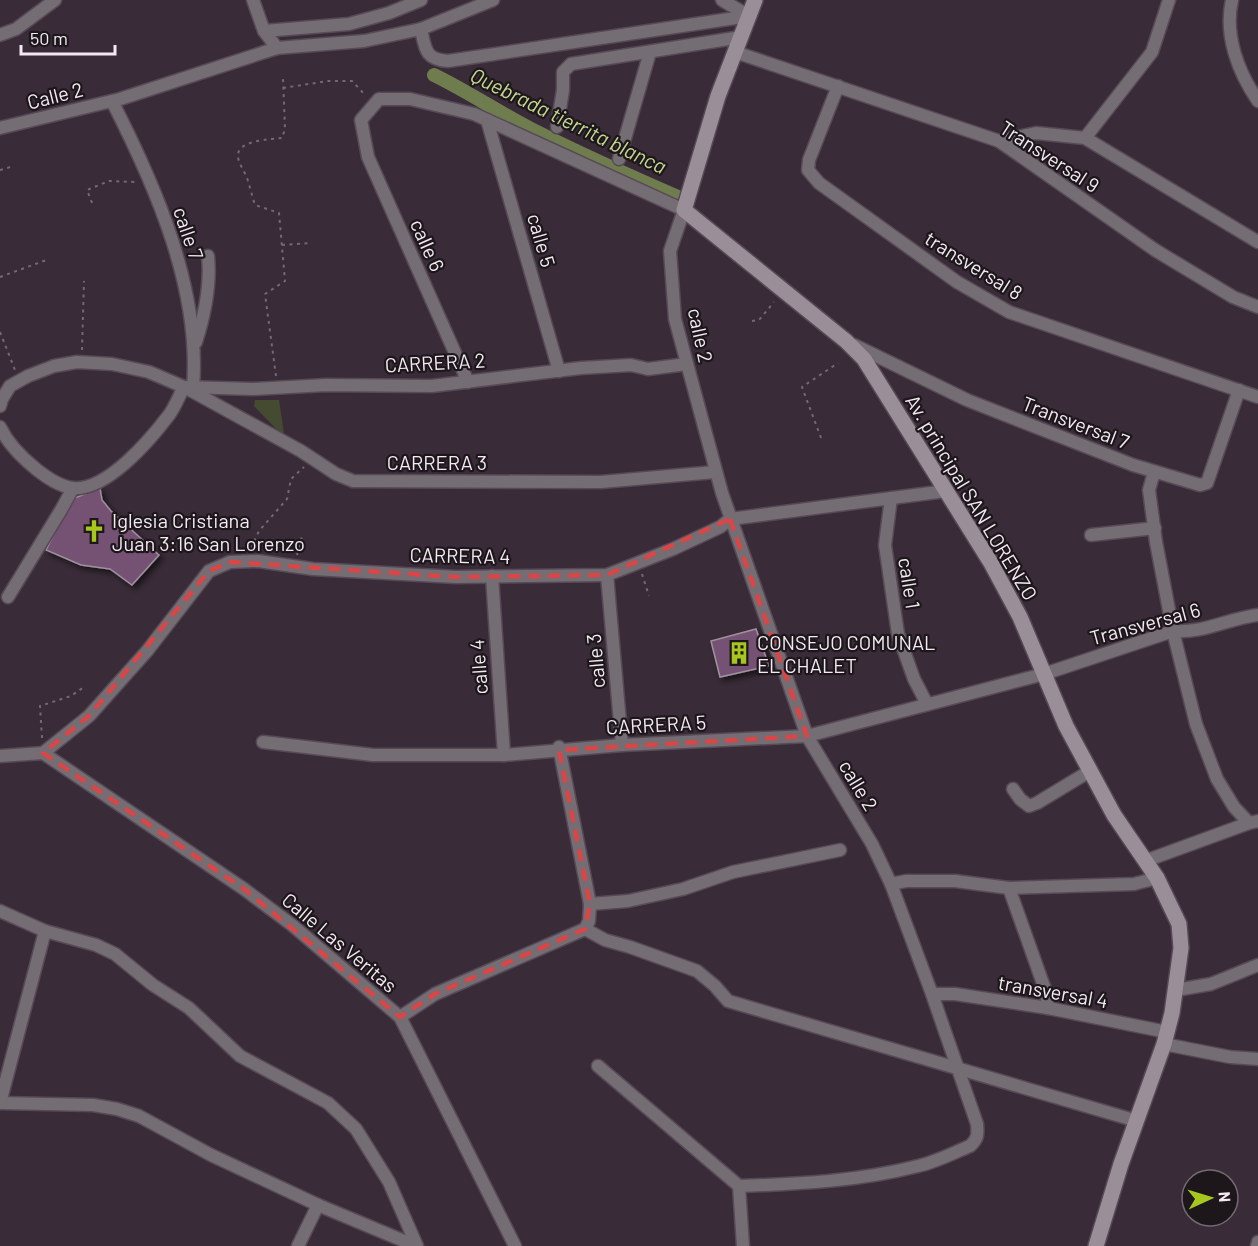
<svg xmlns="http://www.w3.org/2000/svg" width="1258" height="1246" font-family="Barlow,sans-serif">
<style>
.green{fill:#444b31}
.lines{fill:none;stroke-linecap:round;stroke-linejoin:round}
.canal{stroke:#6f7c4e;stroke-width:14}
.building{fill:#755173;stroke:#a0909f;stroke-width:1.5;filter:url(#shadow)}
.minor-casing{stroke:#574a56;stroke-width:15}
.secondary-casing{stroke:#574a56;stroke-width:18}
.path{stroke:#746973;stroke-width:2;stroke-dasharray:3 4.5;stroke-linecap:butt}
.minor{stroke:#746d73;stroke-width:12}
.secondary{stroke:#9a8f99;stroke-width:15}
.marked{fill:none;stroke:#da4546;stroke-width:4.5;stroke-dasharray:12 8;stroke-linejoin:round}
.labels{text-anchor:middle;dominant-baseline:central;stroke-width:4.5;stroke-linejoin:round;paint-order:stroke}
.street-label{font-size:20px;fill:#f2e9f1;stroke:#1d171c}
.poi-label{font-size:20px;fill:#f2e9f1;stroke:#1d171c;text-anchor:start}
.water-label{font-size:21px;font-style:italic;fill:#c4d78f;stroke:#1d171c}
</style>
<defs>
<filter id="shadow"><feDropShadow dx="3.5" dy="3.5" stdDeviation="3" flood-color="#0009"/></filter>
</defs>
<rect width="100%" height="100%" fill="#392c38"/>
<path class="green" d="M255,400h24l5,34 -1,2 -29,-30z"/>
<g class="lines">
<path class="canal" d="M434,75c33,16 64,37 97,54 51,26 103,49 156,72"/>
</g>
<g class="building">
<path d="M100,488l2,12 9,11 48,44 -27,30 -22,-16 -29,-4 -35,-15 26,-51z"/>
<path d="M756,629l13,37 -49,11 -9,-36z"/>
</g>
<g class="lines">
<g class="minor-casing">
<g id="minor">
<path d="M253,0l11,31 13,17 87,-7 57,-12c4,19 4,31 27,32l301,-45"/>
<path d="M722,0l27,16"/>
<path d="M1232,0c-8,35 6,72 26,101"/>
<path d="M421,29l72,-29"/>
<path d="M264,31l85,-7 40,-11 32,-13"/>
<path d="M0,35l16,-6 39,-29"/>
<path d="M735,52l264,89 156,109 78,47 25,10"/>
<path d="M838,86l-29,74 -1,10 11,13 138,99 52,30 249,85"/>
<path d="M112,101c44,86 89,189 81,287"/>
<path d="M487,120l72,251"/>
<path d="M557,127l6,-37v-18l8,-8 170,-27"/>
<path d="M0,128l120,-29 157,-51"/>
<path d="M1085,138l173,104"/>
<path d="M999,141l37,-8 49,5 67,-86 17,-52"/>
<path d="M619,159l31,-107"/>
<path d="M196,342c9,-28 15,-56 12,-86"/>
<path d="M854,345l113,55 166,65 67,20 7,-2 32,-93"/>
<path d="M468,382l-100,-225 -7,-37 18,-21h31l64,15 210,96 -14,41 5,68 47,174 85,243 65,108 19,40 41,110 45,130c1,10 1,15 -7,22 -17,7 -34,16 -52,20 -58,15 -119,18 -179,20"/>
<path d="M188,389l113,62 35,23 17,7 248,1 114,-10"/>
<path d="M0,406l2,-7 8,-13 18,-10 26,-10 23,-4 35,2 37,8 35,15 69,2 73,-4 106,1 149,-18 50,-3 17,4 39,-5"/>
<path d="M0,427c8,17 21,30 36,42 10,8 23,17 36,19 34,4 78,-48 97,-73 6,-8 10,-19 15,-28"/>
<path d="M1154,472l-5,18 7,52 17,89 23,93 21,55 17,28 15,16"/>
<path d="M891,498l-6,47 13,89 16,45 13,25"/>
<path d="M1091,535l64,-7"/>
<path d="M607,575l15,170"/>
<path d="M492,576l12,179"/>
<path d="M8,597l53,-87 12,-22"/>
<path d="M263,742l110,13h131l118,-10 185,-9 237,-62 129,-43c29,3 57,-13 85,-16"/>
<path d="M43,753l46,-37 58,-65 62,-80 21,-9 28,-1 55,8 143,8 151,-2 66,-26 47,-22 10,-8 216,-28"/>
<path d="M43,753l201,136 48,36 108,92 115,229"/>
<path d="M0,756l43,-3"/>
<path d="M1013,789l7,10 9,7 8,-3 53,-32"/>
<path d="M1145,861l104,-38 9,-2"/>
<path d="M891,884l15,-3h49l54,7 125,-4 23,-6"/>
<path d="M1009,888l37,104 2,16"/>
<path d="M590,904l38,-3 55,-12 50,-17 107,-22"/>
<path d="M0,911l45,20 51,14 19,9 38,31 36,23 51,48 88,47 28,26 33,53 28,64"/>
<path d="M585,929l20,11 25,7 67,24 18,15 13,15 409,120"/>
<path d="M1176,990l35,-6 47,-19"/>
<path d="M932,994h23l93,14 119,24"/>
<path d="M400,1017l35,-23 150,-65 4,-8 1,-17 -31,-157"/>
<path d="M1164,1044l66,13 28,2"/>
<path d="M598,1066l141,120 4,60"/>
<path d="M0,1103l93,2 24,4 22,7 72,39 107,50 98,41"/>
<path d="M0,1103l45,-172"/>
<path d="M298,1246l20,-41"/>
<path d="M1257,1246l1,-4"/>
</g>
</g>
<g class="secondary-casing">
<path id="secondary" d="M755,0l-37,96 -34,114 162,131 18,18 127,204 29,54 46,109 48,89 43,63 22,46 2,24 -9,65 -8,31 -43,120 -25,82"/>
</g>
<g class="path">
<path d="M283,88l45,-7h24l14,15"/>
<path d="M0,170l14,-4"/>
<path d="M92,203l-5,-13 22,-9 27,1"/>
<path d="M282,245l30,-2"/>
<path d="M0,277l49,-18"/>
<path d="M752,321l7,-1 15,-18"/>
<path d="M0,332l15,38"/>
<path d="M82,350l2,-69"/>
<path d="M276,376l-11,-82 20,-13 -6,-68 -24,-8c-3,-9 -5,-18 -8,-27 -2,-6 -9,-15 -9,-22 -1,-16 34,-17 44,-18l3,-9 -2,-51"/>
<path d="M821,438l-19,-51 36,-24"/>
<path d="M251,548l8,-17 28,-32 4,-20 13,-12"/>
<path d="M297,555l5,-19"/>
<path d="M642,574l7,22"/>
<path d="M42,738l-2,-32 31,-10 13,-9"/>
</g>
<use href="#minor" class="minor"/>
<use href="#secondary" class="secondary"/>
</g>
<path class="marked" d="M730,519l77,217 -248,14 31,154 -5,25 -150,65 -35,23 -156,-128 -201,-136 46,-37 120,-145 21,-9 226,15 151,-2z"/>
<defs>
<g id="church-bare" transform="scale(1.8)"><path d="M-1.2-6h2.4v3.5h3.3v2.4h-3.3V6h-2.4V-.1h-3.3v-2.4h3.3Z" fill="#a7c71e" stroke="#1d171c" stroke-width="2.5" paint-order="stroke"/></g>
<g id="building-bare" transform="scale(1.8)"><path d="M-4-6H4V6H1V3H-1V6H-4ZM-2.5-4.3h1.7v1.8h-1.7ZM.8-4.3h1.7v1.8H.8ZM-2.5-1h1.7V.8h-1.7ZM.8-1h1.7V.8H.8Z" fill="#a7c71e" stroke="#1d171c" stroke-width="2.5" paint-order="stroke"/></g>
</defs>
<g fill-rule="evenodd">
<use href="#church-bare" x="94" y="531"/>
<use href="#building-bare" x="739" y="653"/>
</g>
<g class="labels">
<g class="street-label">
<text transform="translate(55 95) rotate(-14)">Calle 2</text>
<text transform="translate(1050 156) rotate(33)">Transversal 9</text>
<text transform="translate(189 233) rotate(71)">calle 7</text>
<text transform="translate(542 240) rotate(74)">calle 5</text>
<text transform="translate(428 245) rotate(66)">calle 6</text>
<text transform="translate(974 265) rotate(32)">transversal 8</text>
<text transform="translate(701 335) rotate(78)">calle 2</text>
<text transform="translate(435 362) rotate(-3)">CARRERA 2</text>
<text transform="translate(1076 422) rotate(21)">Transversal 7</text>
<text x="437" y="462">CARRERA 3</text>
<text transform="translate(972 497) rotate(59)">Av. principal SAN LORENZO</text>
<text transform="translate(460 555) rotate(1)">CARRERA 4</text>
<text transform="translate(910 583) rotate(81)">calle 1</text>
<text transform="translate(1145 623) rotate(-15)">Transversal 6</text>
<text transform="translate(595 661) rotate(-95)">calle 3</text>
<text transform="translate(478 667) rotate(-94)">calle 4</text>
<text transform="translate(656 724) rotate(-3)">CARRERA 5</text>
<text transform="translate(859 785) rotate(59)">calle 2</text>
<text transform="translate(340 942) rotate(40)">Calle Las Veritas</text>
<text transform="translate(1053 991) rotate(10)">transversal 4</text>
</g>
<g class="poi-label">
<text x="112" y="520">Iglesia Cristiana<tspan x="112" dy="23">Juan 3:16 San Lorenzo</tspan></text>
<text x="757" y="642">CONSEJO COMUNAL<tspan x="757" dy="23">EL CHALET</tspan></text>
</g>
<g class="water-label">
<text transform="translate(569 120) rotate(26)">Quebrada tierrita blanca</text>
</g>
</g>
<g transform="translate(1210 1198) rotate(86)"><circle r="28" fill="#1d171c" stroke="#726b71" stroke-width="1.5"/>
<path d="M0-4.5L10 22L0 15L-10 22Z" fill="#a7c71e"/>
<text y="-9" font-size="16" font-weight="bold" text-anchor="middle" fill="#f2e9f1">N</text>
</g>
<path d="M21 45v9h94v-9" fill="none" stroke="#f2e9f1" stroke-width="3"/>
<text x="30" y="45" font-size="18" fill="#f2e9f1" stroke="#1d171c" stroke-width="4.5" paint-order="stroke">50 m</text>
</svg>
